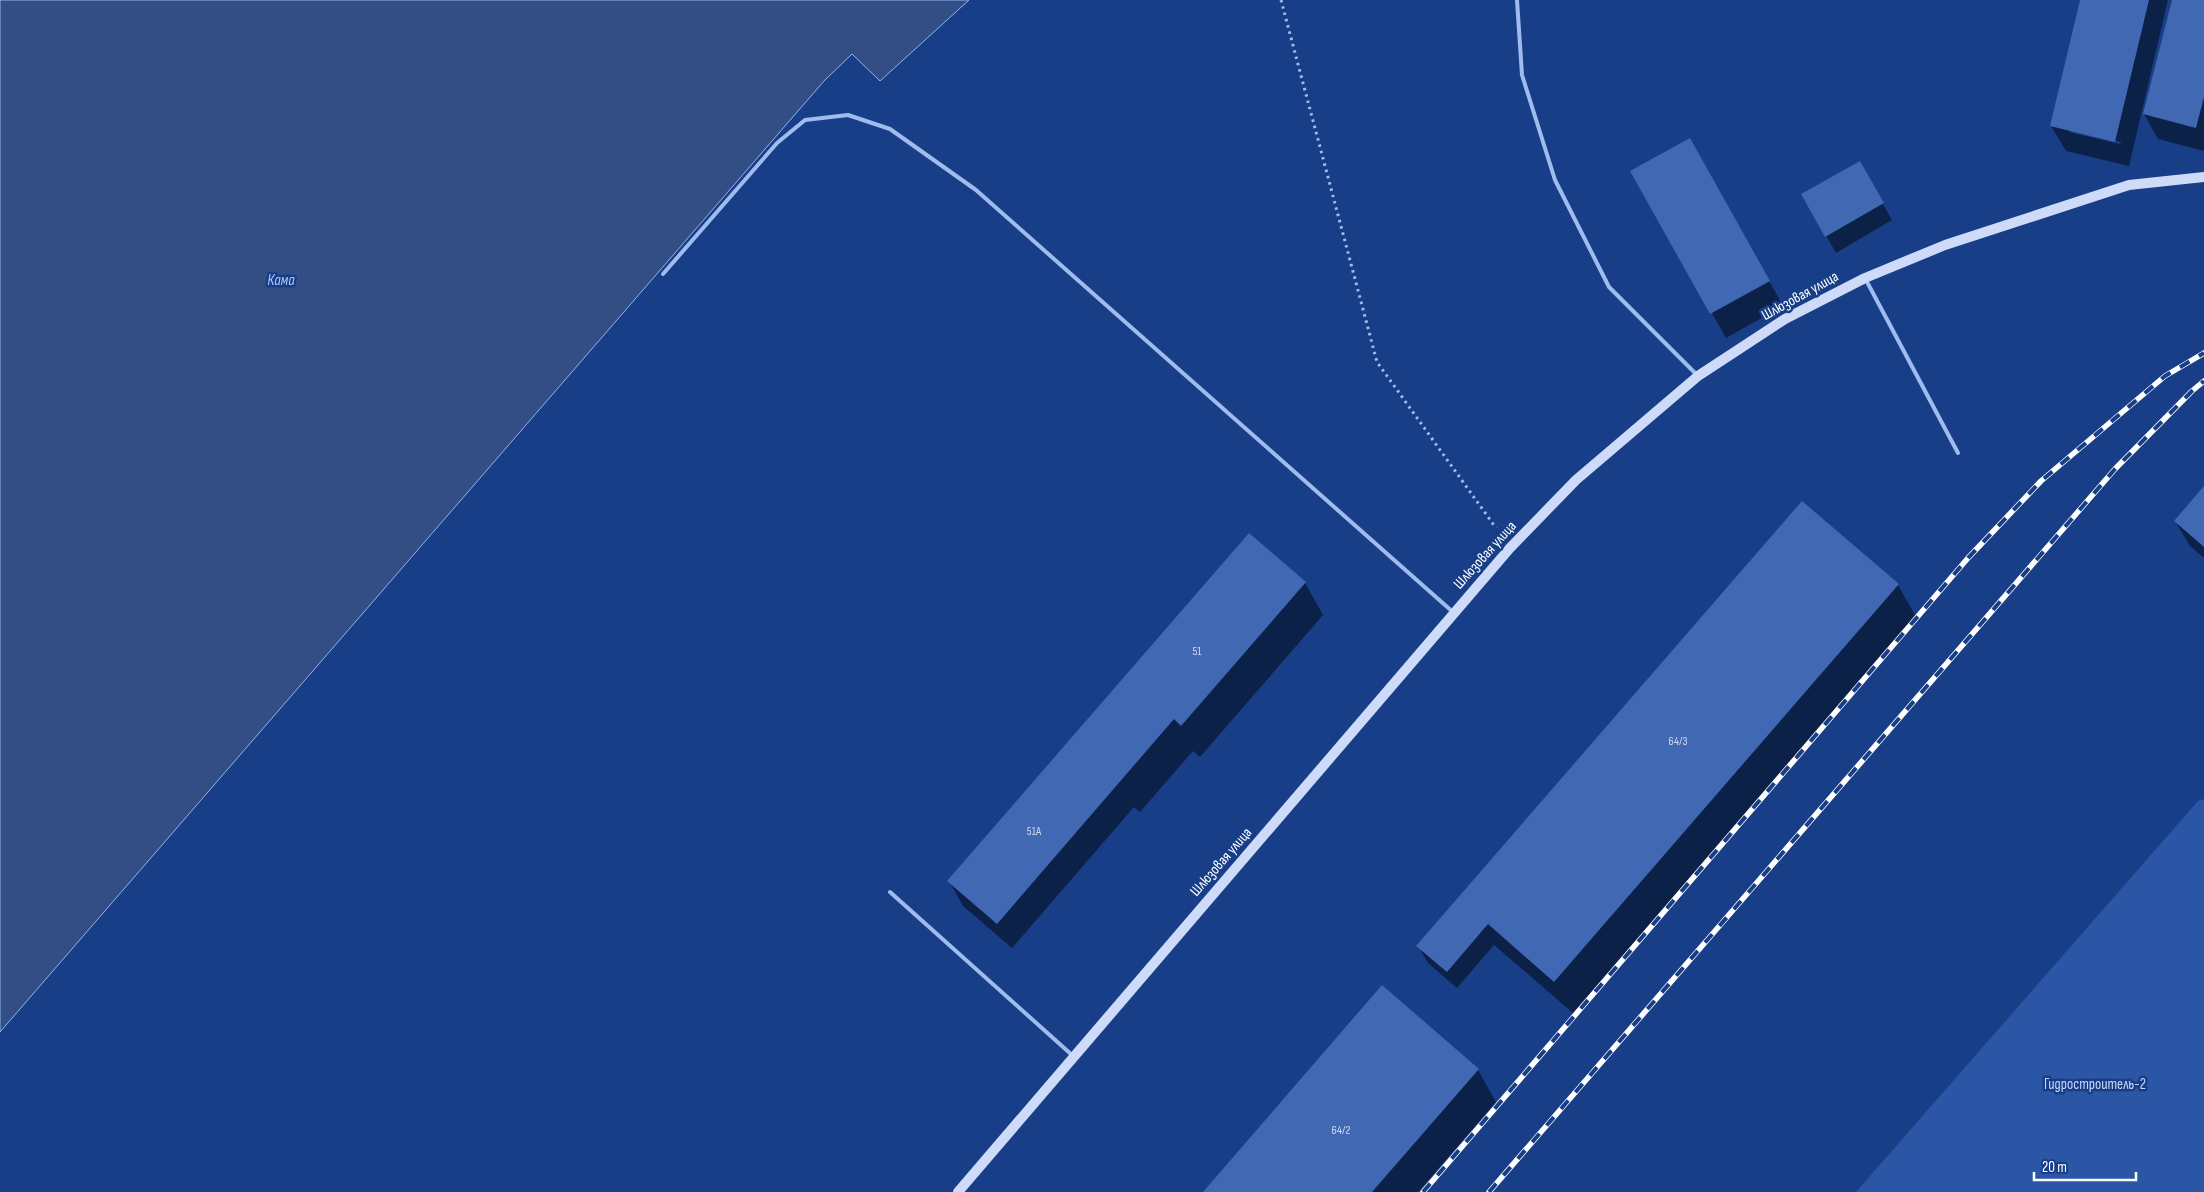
<svg xmlns="http://www.w3.org/2000/svg" width="2204" height="1192" font-family="'Sofia Sans Condensed',sans-serif">
<style>
.green{fill:#2b56a6}
.water{fill:#324e85;stroke:#92b4f0}
.shadow{fill:#0007;fill-rule:evenodd}
.building{fill:#4168b2}
.lines{fill:none;stroke-linecap:round;stroke-linejoin:round}
.path{stroke:#a0bbed;stroke-width:3;stroke-dasharray:2.5 4;stroke-linecap:butt}
.lane{stroke:#a0bbed;stroke-width:4}
.secondary{stroke:#cddbf9;stroke-width:10}
.rail-casing{stroke:#fff;stroke-width:5.5}
.rail{stroke:#183e88;stroke-width:4;stroke-dasharray:11;stroke-linecap:butt}
.labels{text-anchor:middle;dominant-baseline:central;stroke-width:5;stroke-linejoin:round;paint-order:stroke}
.number-label{font-size:12px;fill:#d0d9ec}
.street-label{font-size:15px;fill:#fff;stroke:#183e88}
.park-label{font-size:15px;fill:#c5d8fa;stroke:#183e88}
.water-label{font-size:16px;font-style:italic;fill:#abc5f5;stroke:#183e88}
</style>
<rect width="100%" height="100%" fill="#183e88"/>
<path class="green" d="M2204,799v393h-348l342,-391z"/>
<path class="water" d="M0,0h969l-89,81 -28,-27 -28,27 -824,951z"/>
<g class="shadow">
<path d="M2082,0h86l-39,166 -63,-15 -15,-25zM2069,129l52,13 -1,2 -51,-12z"/>
<path d="M2173,0h31v151l-46,-12 -14,-25z"/>
<path d="M1859,163l33,57 -56,33 -33,-58z"/>
<path d="M1704,164l79,142 -57,32 -94,-167z"/>
<path d="M2204,488v70l-14,-12 -15,-25z"/>
<path d="M1305,583l18,32 -123,142 -7,-6 -53,61 -6,-5 -122,141 -49,-42 -14,-25z"/>
<path d="M1898,585l18,32 -343,396 -79,-68 -37,43 -29,-25 -10,-17z"/>
<path d="M1478,1070l18,32 -78,90h-213z"/>
</g>
<g class="building">
<path d="M2080,0h69l-34,142 -65,-16z"/>
<path d="M2172,0h32v97l-8,31 -53,-14z"/>
<path d="M1690,138l80,143 -60,33 -80,-143z"/>
<path d="M1860,161l24,42 -59,34 -24,-43z"/>
<path d="M2204,486v61l-30,-26z"/>
<path d="M1802,501l97,83 -345,398 -66,-58 -41,48 -31,-26z"/>
<path d="M1249,533l57,49 -125,144 -7,-7 -177,205 -50,-43z"/>
<path d="M1382,985l97,84 -107,123h-169z"/>
</g>
<g class="lines">
<path class="path" d="M1281,0l96,362 119,166"/>
<g class="lane">
<path d="M1517,0l5,75 33,105 54,107 89,89"/>
<path d="M663,274l114,-131 28,-23 43,-5 42,14 86,61 478,423"/>
<path d="M1866,280l92,173"/>
<path d="M890,892l182,163"/>
</g>
<path class="secondary" d="M958,1192l552,-644 66,-68 122,-104 87,-57 80,-41 80,-33 184,-60 75,-8"/>
<g class="rail-casing">
<g id="rail">
<path d="M1423,1192l545,-634 73,-77 124,-105 39,-23"/>
<path d="M1489,1192l626,-723 77,-78 12,-10"/>
</g>
</g>
<use href="#rail" class="rail"/>
</g>
<g class="labels">
<g class="number-label">
<text x="1197" y="651">51</text>
<text x="1678" y="741">64/3</text>
<text x="1034" y="831">51А</text>
<text x="1341" y="1130">64/2</text>
</g>
<g class="street-label">
<text transform="translate(1800 296) rotate(-29)">Шлюзовая улица</text>
<text transform="translate(1485 555) rotate(-48)">Шлюзовая улица</text>
<text transform="translate(1221 862) rotate(-49)">Шлюзовая улица</text>
</g>
<g class="park-label">
<text x="2095" y="1084">Гидростроитель-2</text>
</g>
<g class="water-label">
<text x="281" y="280">Кама</text>
</g>
</g>
<path d="M2034 1172v8h102v-8" fill="none" stroke="#ffffff" stroke-width="2.5"/>
<text x="2042" y="1172" font-size="15" fill="#ffffff" stroke="#183e88" stroke-width="4" paint-order="stroke">20 m</text>
</svg>
